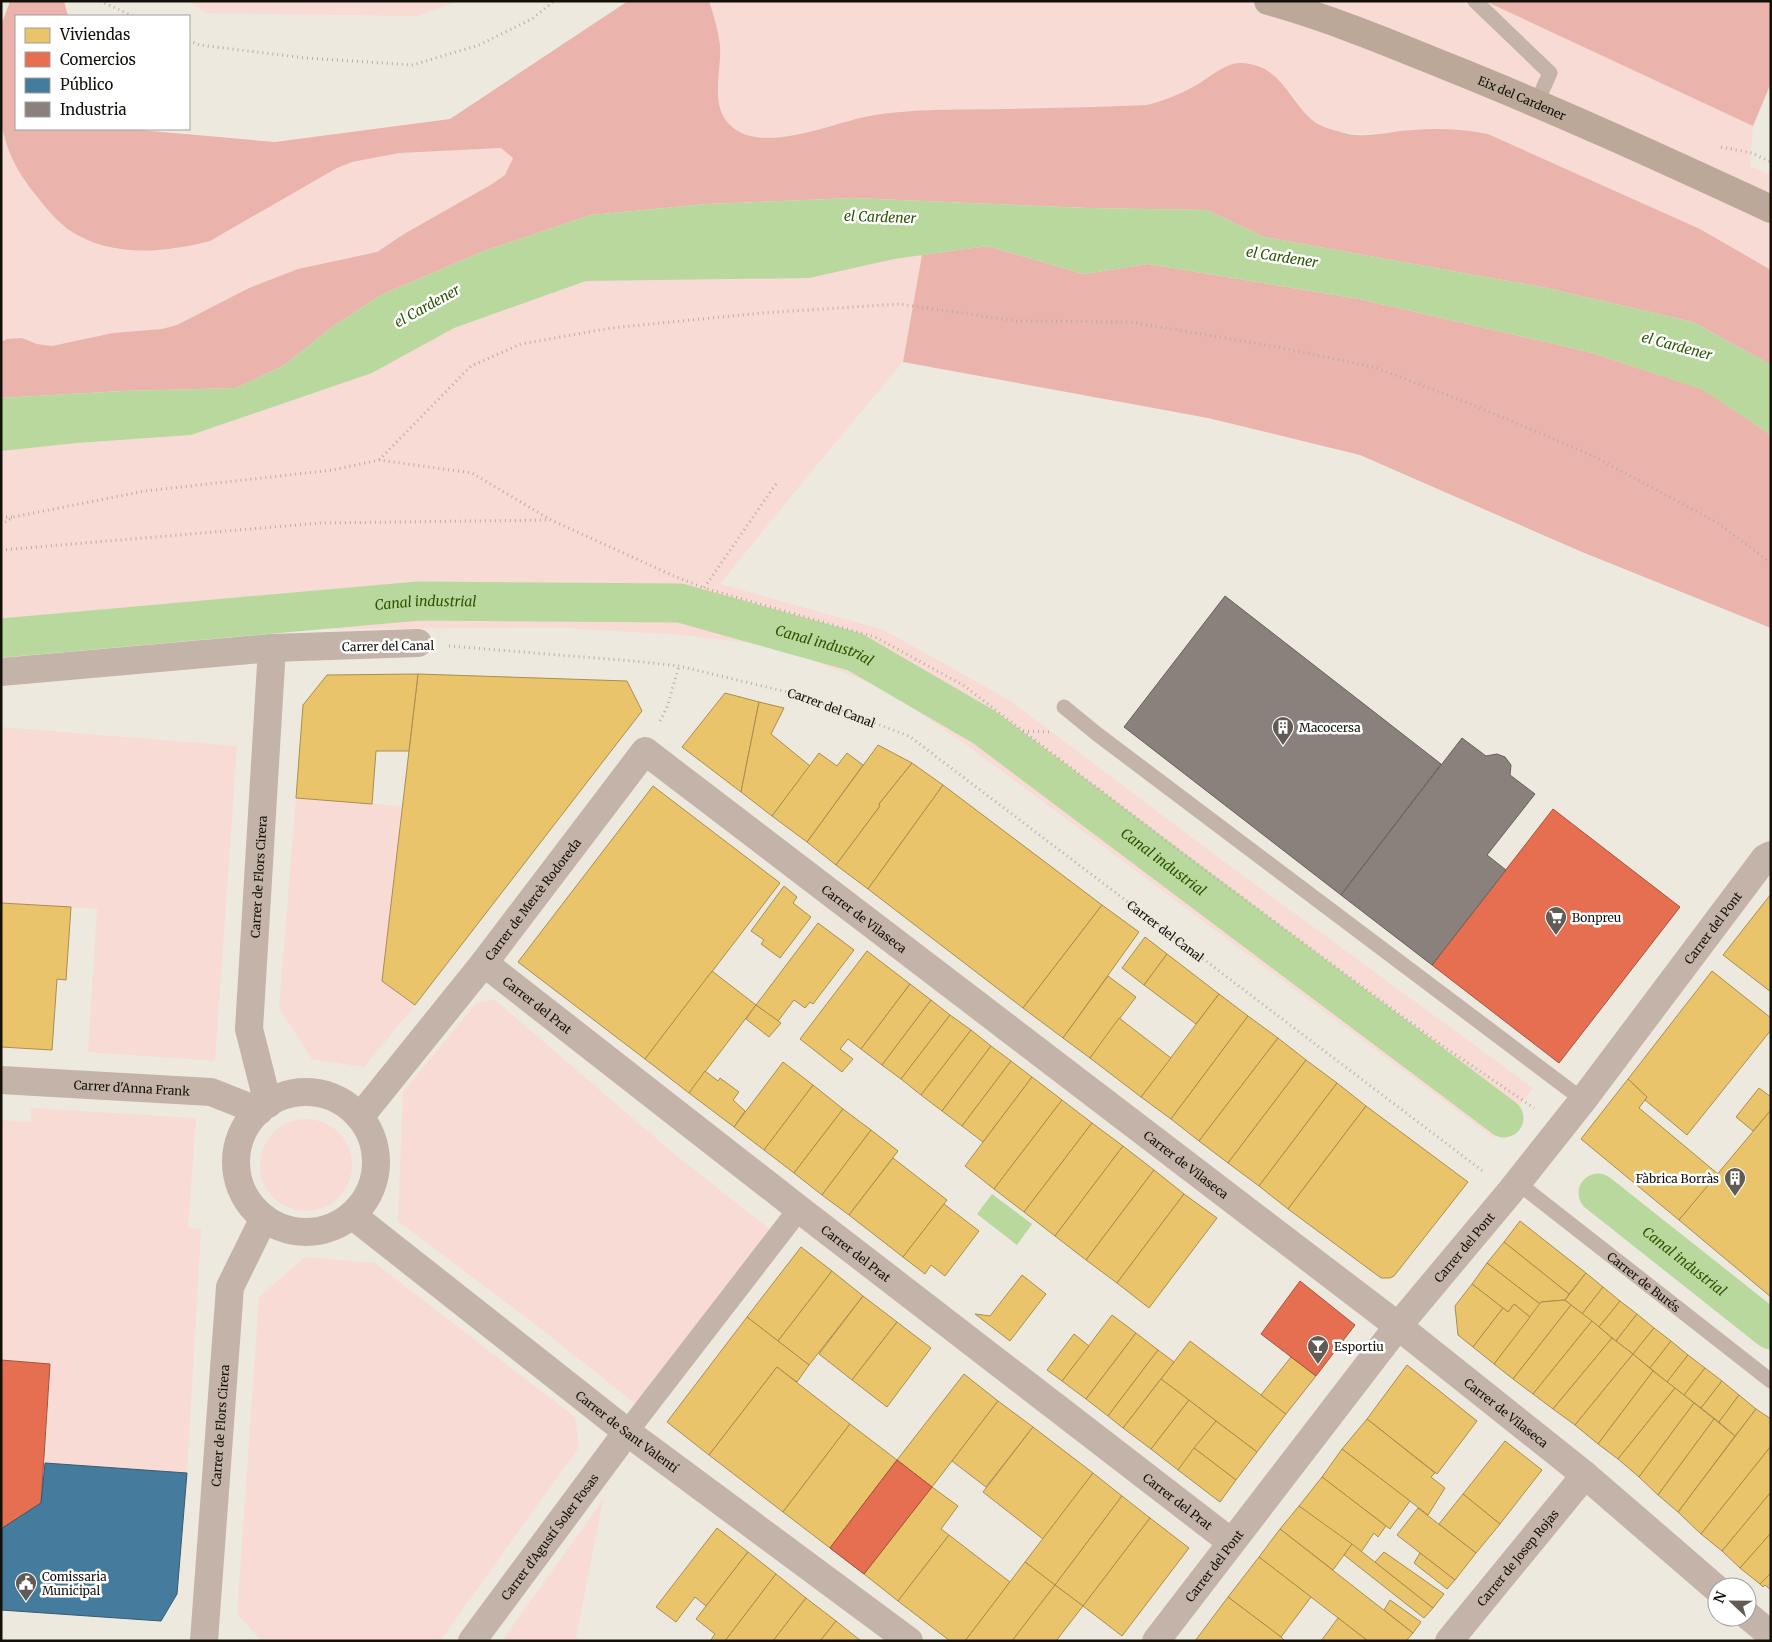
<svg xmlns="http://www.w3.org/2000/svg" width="1772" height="1642" font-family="Merriweather,serif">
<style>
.green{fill:#f7dbd4}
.forest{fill:#eab3ab}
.water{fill:#b8d89d}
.homes{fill:#e9c46a;stroke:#a98e4d}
.shops{fill:#e76f51;stroke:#a7523c}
.public{fill:#457b9d;stroke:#365b71}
.industry{fill:#8a817c;stroke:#665f5a}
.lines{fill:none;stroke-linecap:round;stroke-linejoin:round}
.canal{stroke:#b8d89d;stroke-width:39}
.path{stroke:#b8ada4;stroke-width:3;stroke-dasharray:1 4;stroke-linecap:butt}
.service{stroke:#c4b3a9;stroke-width:15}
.pedestrian{stroke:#c4b3a9;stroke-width:22}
.minor{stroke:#c4b3a9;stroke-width:28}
.tertiary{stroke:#c4b3a9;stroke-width:28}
.primary{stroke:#bba898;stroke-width:28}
.labels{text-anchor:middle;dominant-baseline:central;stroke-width:5;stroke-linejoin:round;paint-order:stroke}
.street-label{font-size:12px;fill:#13100a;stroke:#fff}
.poi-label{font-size:12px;fill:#13100a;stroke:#fff;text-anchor:start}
.water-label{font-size:14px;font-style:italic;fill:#2d5600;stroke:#fff}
</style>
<rect width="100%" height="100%" fill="#eee9df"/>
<g class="green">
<path d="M188,1h271l-41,15 -212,-3z"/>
<path d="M709,1h776l268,125 -3,40 21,9v95l-71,-41 -212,-95c-24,-5 -51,-6 -76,-4 -34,3 -65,10 -97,-8 -10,-5 -16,-18 -22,-26 -6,-8 -14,-15 -21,-23l-50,-4 -31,19 -29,14 -15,3c-48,2 -96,3 -144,4 -37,1 -75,1 -113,5 -10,1 -20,2 -30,4 -34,8 -101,36 -130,7 -21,-20 -8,-54 -10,-80 -2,-15 -6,-29 -11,-44z"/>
<path d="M1,122l2,14 21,45 34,39 44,24 13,5 17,1 44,-1 47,-15 114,-66 15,-6 47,-9 102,-5 12,10 -8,17 -13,9 -88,50 -27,18 -79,17 -49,19 -72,37 -15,4 -49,4 -61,13 -15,-2 -15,-6 -15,1 -6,3z"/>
<path d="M922,255l-19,107 -92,110 -91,112 164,46 125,70 206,155 318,233 -39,50 -526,-392 -85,-58 -107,-42 -95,-11 -116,-7 -296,1 -268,22v-200l76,-8 114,-8 181,-62 82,-45 132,-47 108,-2z"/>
<path d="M1,727l236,19 -22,315 -127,-9 9,-143 -96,-6z"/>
<path d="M296,798l107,8 -21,175 33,24 -51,62 -52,-8 -33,-51z"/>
<path d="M495,1000l177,152 101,80 -136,173 -101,-80 -138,-104 5,-129 74,-90z"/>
<path d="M31,1108l165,10 -8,110 13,1 -14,244 -142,-10 5,-99 -49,-4v-240l30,2z"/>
<circle cx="306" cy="1165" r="46"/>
<path d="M305,1257l70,6 200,154 4,30 -139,194h-178l-25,-27 22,-317z"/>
<path d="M603,1500l-27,138 3,3h-77z"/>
</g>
<g class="forest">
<path d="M10,1h54l4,15h-52v113h112l147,13 175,-23 178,-118h81c5,15 9,29 11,44 2,26 -11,60 10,80 29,29 96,1 130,-7 44,-10 99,-8 143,-9 48,-1 96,-2 144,-4 16,-4 31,-10 46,-18 14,-7 31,-24 47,-24 41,1 48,36 72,57 8,7 22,10 32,13 19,6 48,-2 68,-3 25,-2 52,-1 76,4l212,95 71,41v95l-78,-43 -146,-34 -283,-51 -57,-27 -119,-2 -234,-10 -148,6 -115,11 -107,36 -103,44 -46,30 -52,41 -47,22 -114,3 -121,7v-56l6,-3 15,-1 15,6 15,2 61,-13 49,-4 15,-4 72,-37 49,-19 79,-17 27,-18 88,-50 13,-9 8,-17 -12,-10 -102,5 -47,9 -15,6 -127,73c-46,12 -99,17 -141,-11 -13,-10 -24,-23 -34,-36 -17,-20 -30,-46 -34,-72v-96z"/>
<path d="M1485,1h286v82l-18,43z"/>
<path d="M987,246l97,28 64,-10 211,35 230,53 113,37 69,46v193l-189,-76 -222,-97 -152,-37 -305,-56 19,-107z"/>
</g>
<g class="water">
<path d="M854,198l234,10 119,2 57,27 283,51 146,34 78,43v70l-70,-46 -112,-37 -230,-53 -211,-35 -64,10 -97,-28 -93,13 -85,19 -223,3 -132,47 -82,45 -181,62 -114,8 -76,8v-53l121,-7 114,-3 47,-22 52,-41 46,-30 103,-44 107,-36 115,-11z"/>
<path d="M992,1194l40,30 -15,21 -40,-31z"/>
</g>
<g class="homes">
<path d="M418,674l209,7 15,30 -227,294 -33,-24z"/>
<path d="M418,674l-9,77h-33l-4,53 -76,-6 7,-93 24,-30z"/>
<path d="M725,693l34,9 -18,90 -59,-45z"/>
<path d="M759,702l25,6 -13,26 39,32 -38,50 -31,-24z"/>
<path d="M878,745l34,18 -33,41 1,2 -44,59 -29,-23z"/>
<path d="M819,753l18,13 10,-13 16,12 -56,77 -35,-26z"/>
<path d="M912,763l31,22 -75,104 -32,-24 44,-59 -1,-2z"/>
<path d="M943,785l159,120 -79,103 -155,-119z"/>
<path d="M653,786l127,97 -135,176 -127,-97z"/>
<path d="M784,886l13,11 -4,6 18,14 -31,41 -19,-14 3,-4 -13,-9z"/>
<path d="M1771,894v98l-48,-37z"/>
<path d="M1,903l70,4 -5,73 -9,-1 -5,71 -51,-3z"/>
<path d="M1102,905l37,27 -76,106 -40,-30z"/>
<path d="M818,923l36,27 -41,54 -3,-2 -5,6 -11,-8 -16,21 -22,-16z"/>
<path d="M1145,937l22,17 -23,31 -22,-17z"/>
<path d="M867,951l43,33 -49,65 -13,-10 -8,10 13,10 -11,13 -42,-33z"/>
<path d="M1167,954l52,40 -23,30 -52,-39z"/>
<path d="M712,971l44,34 -67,88 -44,-34z"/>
<path d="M1712,971l59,47v12l-84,105 -42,-35 2,-3 -19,-18z"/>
<path d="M1108,976l28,21 -46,61 -27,-20z"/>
<path d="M910,984l21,16 -49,65 -21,-16z"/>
<path d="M1219,994l29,22 -77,103 -30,-22z"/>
<path d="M931,1000l19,15 -49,64 -19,-14z"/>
<path d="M756,1005l25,18 -12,14 -23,-18z"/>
<path d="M950,1015l21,15 -50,65 -20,-16z"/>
<path d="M1248,1016l30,22 -79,103 -28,-22z"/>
<path d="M1119,1018l52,40 -30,39 -51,-39z"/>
<path d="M971,1030l20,16 -49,65 -21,-16z"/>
<path d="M1278,1038l28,22 -78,103 -29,-22z"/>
<path d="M991,1046l20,15 -49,65 -20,-15z"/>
<path d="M1306,1060l31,23 -78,103 -31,-23z"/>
<path d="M1011,1061l21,16 -49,65 -21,-16z"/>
<path d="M783,1062l30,23 -49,65 -30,-23z"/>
<path d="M705,1071l13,10 2,-3 19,14 -6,8 12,11 -11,16 -45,-34z"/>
<path d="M1032,1077l30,23 -68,89 -29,-23z"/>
<path d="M1628,1079l19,18 -8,11 79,66 -39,46 -98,-81z"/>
<path d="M1337,1083l29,23 -78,103 -29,-23z"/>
<path d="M813,1085l30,24 -49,64 -30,-23z"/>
<path d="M1759,1088l12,9v13l-18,21 -17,-14z"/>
<path d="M1062,1100l30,23 -68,89 -30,-23z"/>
<path d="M1366,1106l102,76 -74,94 -4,2h-9l-93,-69z"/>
<path d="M843,1109l28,21 -49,65 -28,-22z"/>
<path d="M1771,1110v187l-92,-77z"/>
<path d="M1092,1123l31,23 -68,90 -31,-24z"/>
<path d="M871,1130l27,21 -49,64 -27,-20z"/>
<path d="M1123,1146l31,24 -68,90 -31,-24z"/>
<path d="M893,1158l54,42 -44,57 -54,-42z"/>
<path d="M1154,1170l30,24 -67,89 -31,-23z"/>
<path d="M1184,1194l33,24 -68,90 -32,-25z"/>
<path d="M944,1204l35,27 -34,45 -14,-11 -6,9 -22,-17z"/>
<path d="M1520,1221l66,52 -17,21 -65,-52z"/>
<path d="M1504,1242l65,52 -4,6 -24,2 -1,2 -53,-41z"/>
<path d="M801,1247l31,24 -54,70 -31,-24z"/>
<path d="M1487,1263l53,41 -10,13 -16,-13 -6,8 -36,-28z"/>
<path d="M832,1271l31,25 -54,69 -31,-24z"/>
<path d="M1586,1273l17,14 -21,27 -17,-14z"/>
<path d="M1022,1275l24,19 -36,47 -35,-27 15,2z"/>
<path d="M1472,1284l31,24 -30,39 -15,-12 -3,-29z"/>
<path d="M1603,1287l17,14 -21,26 -17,-13z"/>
<path d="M863,1296l34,26 -45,58 -33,-26z"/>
<path d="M1565,1300l6,5 -58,74 -19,-15 47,-62z"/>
<path d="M1620,1301l17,13 -21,27 -17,-14z"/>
<path d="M1514,1304l16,13 -36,47 -21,-17 30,-39 5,4z"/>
<path d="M1571,1305l21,16 -59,73 -20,-15z"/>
<path d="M1637,1314l17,14 -21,26 -17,-13z"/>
<path d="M1112,1315l24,18 -50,66 -24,-18z"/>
<path d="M747,1317l62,48 -12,17 -20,-15 -68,88 -42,-33z"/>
<path d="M1592,1321l20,17 -59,71 -20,-15z"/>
<path d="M897,1322l34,26 -44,59 -35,-27z"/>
<path d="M1654,1328l17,13 -21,27 -17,-14z"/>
<path d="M1136,1333l22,17 -50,66 -22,-17z"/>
<path d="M1074,1334l15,12 -27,35 -15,-11z"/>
<path d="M1612,1338l21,16 -58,71 -22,-16z"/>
<path d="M1190,1341l96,73 -29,38 -96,-73z"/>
<path d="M1671,1341l17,14 -21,27 -17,-14z"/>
<path d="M1158,1350l16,12 -51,66 -15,-12z"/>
<path d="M1633,1354l20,17 -55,73 -23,-19z"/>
<path d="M1688,1355l17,13 -21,27 -17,-13z"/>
<path d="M1291,1357l25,19 -30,38 -25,-19z"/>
<path d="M1407,1365l70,56 -40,53 -70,-55z"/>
<path d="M777,1367l73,57 -67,88 -74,-57z"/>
<path d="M1705,1368l17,13 -21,27 -17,-13z"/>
<path d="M1653,1371l22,17 -57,71 -20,-15z"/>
<path d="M964,1374l34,27 -66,86 -35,-27z"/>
<path d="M1161,1379l28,21 -38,49 -28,-21z"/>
<path d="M1722,1381l17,14 -20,27 -18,-14z"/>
<path d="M1675,1388l19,15 -55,74 -21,-18z"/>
<path d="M1739,1395l17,14 -21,27 -16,-14z"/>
<path d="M1189,1400l27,21 -38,49 -27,-21z"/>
<path d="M998,1401l35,26 -47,60 -34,-26z"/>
<path d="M1694,1403l20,16 -56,76 -19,-18z"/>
<path d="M1756,1409l15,10v27l-70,88 -23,-22z"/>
<path d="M1367,1419l68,54 -4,4 14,11 -17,27 -86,-66z"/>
<path d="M1714,1419l21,17 -57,76 -20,-17z"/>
<path d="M1216,1421l41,31 -21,28 -42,-32z"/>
<path d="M850,1424l47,36 -67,88 -47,-36z"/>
<path d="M1033,1427l60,46 -50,66 -60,-47z"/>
<path d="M1505,1441l37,29 -42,54 -37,-30z"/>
<path d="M1771,1446v46l-49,59 -21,-17z"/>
<path d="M1194,1448l42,32 -16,22 -42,-32z"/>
<path d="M1342,1449l68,52 -20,28 -68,-52z"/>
<path d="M897,1460l35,27 -68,87 -34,-26z"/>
<path d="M1093,1473l29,23 -67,89 -30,-23z"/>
<path d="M1322,1477l64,49 -8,11 -4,-4 -13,19 -62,-46z"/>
<path d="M932,1487l26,19 -17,23 8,6 -51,66 -34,-27z"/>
<path d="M1771,1492v41l-31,35 -18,-17z"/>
<path d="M1463,1494l37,30 -24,29 -37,-29z"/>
<path d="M1122,1496l28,22 -67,88 -28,-21z"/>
<path d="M1299,1506l53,38 -19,26 -53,-41z"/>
<path d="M1418,1508l58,45 -21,27 -58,-45z"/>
<path d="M1150,1518l39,30 -67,88 -39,-30z"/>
<path d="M717,1528l31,24 -42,54 -11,-9 -19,25 -20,-15z"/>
<path d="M1280,1529l133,104 -7,8h-38l-109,-84z"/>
<path d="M1771,1533v40l-11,11 -20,-16z"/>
<path d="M949,1535l61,47 -45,59h-15l-52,-40z"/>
<path d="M1352,1544l81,64 -9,10 -80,-63z"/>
<path d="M748,1552l28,22 -51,67h-15l5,-7 -19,-15z"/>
<path d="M1384,1552l60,42 -11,14 -58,-46z"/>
<path d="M1420,1553l35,27 -8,9 -33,-26z"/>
<path d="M1259,1557l52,40 -30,40 -53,-40z"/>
<path d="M1025,1562l30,23 -43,56h-47z"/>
<path d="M1771,1573v17l-6,-5 -2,2 -3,-3z"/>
<path d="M776,1574l30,24 -33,43h-48z"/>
<path d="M1055,1585l28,21 -27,35h-44z"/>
<path d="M1228,1597l53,40 4,4h-90z"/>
<path d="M806,1598l30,23 -16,20h-47z"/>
<path d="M1390,1600l31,22 -8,11 -29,-23z"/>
<path d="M1338,1618l30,23h-47z"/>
<path d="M836,1621l25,20h-41z"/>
</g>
<g class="shops">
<path d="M1553,809l127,98 -121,156 -127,-98z"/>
<path d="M1300,1281l55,44 -39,51 -55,-42z"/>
<path d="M1,1360l49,4 -9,139 -40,26z"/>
<path d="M897,1460l35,27 -68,87 -34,-26z"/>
</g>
<path class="public" d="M45,1463l142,10 -10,121 -16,27 -160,-11v-81l40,-26z"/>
<g class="industry">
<path d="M1225,596l216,168 -100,131 -217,-168z"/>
<path d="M1462,738l24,18 11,-2 8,3 6,8 -1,10 25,19 -48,61 19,15 -74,95 -91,-70z"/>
</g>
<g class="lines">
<g class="canal">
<path id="s1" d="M1,638l418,-37 261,2 175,49 129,75 520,391"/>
<path id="s2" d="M1598,1193l173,137"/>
</g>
<g class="path">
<path d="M100,1l33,15"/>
<path d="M189,40l10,5 107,13 107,7 66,-20 53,-26 22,-18"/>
<path d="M1721,147l31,6 19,9"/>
<path d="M379,460l92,-94 50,-22 90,-16 151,-15 137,-9 118,17 113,1 136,23 108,22 99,38 118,50 127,68 53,40"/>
<path d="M776,484l-72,104 171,49 88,48 217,166 257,191 97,66"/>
<path d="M1,517h11"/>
<path d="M1,525l12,-8 132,-26 188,-21 46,-10 93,13 79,47 123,56 30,12"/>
<path d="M1,550l320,-27 229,-3"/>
<path id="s3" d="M449,646l184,15 46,5 121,29 109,41 575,436"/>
<path d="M660,721l7,-14 12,-41"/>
<path d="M1023,731l29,1"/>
</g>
<g class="service">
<path d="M1475,1l75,72 -13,29"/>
<path d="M1064,707l33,27 486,366"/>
<path id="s4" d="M1518,1183l253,198"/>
</g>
<path class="pedestrian" d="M627,1432l172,-223"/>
<g class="minor">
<path d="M1,672l271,-24 146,-5"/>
<path id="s5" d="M484,963l315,246 432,333"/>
<path id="s6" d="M1,1080l210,12 48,19"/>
<circle cx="306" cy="1162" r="70"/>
<path id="s7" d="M268,1104l-19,-75 23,-381"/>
<path id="s8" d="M360,1117l124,-154 161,-212 753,575 187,149 132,114"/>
<path id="s9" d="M352,1215l275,217 282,209"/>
<path d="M1747,1615l24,20"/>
<path id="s10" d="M204,1641l26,-354 34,-69"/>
<path id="s11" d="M472,1641l155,-209"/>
<path id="s12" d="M1449,1641l136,-166"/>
</g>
<path class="tertiary" id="s13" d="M1156,1641l242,-315 112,-134 73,-92 182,-242 6,-3"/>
<path class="primary" id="s14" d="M1268,1c61,17 119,41 178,65 110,44 217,93 325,143"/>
</g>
<defs>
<g id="building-pin" transform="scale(1.125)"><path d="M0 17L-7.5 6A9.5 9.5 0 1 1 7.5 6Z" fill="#605c55" stroke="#fff"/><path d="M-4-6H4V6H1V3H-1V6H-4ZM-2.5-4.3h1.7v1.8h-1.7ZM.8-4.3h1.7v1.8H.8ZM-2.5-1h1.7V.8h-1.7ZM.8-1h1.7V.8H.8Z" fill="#fff"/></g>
<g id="supermarket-pin" transform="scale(1.125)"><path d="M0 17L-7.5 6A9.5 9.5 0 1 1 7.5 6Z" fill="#605c55" stroke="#fff"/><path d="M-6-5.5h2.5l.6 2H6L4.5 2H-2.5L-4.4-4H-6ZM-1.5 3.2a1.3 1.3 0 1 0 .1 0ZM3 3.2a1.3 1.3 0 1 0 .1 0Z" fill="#fff"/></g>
<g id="bar-pin" transform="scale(1.125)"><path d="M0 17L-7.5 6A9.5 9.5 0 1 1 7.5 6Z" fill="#605c55" stroke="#fff"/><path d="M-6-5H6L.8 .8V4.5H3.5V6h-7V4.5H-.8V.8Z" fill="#fff"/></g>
<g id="civic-pin" transform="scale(1.125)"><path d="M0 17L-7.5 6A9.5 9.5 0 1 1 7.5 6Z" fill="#605c55" stroke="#fff"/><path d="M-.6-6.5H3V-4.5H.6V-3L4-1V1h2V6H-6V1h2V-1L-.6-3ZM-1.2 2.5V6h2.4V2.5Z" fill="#fff"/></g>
</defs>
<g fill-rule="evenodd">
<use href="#building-pin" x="1283" y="727"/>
<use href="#supermarket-pin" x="1556" y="917"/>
<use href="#building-pin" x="1735" y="1178"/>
<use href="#bar-pin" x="1318" y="1346"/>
<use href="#civic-pin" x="26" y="1583"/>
</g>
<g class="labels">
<g class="street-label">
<text stroke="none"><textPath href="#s14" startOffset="272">Eix del Cardener</textPath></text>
<text transform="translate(388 646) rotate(-1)">Carrer del Canal</text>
<text stroke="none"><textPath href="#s3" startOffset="389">Carrer del Canal</textPath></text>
<text stroke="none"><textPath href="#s7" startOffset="230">Carrer de Flors Cirera</textPath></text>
<text stroke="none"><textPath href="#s8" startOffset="278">Carrer de Mercè Rodoreda</textPath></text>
<text stroke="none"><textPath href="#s8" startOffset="740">Carrer de Vilaseca</textPath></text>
<text stroke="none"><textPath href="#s13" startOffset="905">Carrer del Pont</textPath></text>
<text stroke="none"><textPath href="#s3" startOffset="794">Carrer del Canal</textPath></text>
<text stroke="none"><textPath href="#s5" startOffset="68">Carrer del Prat</textPath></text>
<text stroke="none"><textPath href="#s6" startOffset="131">Carrer d'Anna Frank</textPath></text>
<text stroke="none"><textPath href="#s8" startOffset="1145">Carrer de Vilaseca</textPath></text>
<text stroke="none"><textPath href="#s13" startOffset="500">Carrer del Pont</textPath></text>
<text stroke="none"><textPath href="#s5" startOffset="472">Carrer del Prat</textPath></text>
<text stroke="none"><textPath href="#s4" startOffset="160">Carrer de Burés</textPath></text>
<text stroke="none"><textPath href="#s8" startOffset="1550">Carrer de Vilaseca</textPath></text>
<text stroke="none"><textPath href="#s10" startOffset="216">Carrer de Flors Cirera</textPath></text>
<text stroke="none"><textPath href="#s9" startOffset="350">Carrer de Sant Valentí</textPath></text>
<text stroke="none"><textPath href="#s5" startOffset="878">Carrer del Prat</textPath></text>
<text stroke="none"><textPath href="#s11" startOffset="130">Carrer d'Agustí Soler Fosas</textPath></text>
<text stroke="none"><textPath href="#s12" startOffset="108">Carrer de Josep Rojas</textPath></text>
<text stroke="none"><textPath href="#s13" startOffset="95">Carrer del Pont</textPath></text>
</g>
<g class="poi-label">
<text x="1299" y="727">Macocersa</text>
<text x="1572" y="917">Bonpreu</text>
<text x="1719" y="1178" text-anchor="end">Fàbrica Borràs</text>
<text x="1334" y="1346">Esportiu</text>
<text x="42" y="1576">Comissaria<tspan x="42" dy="14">Municipal</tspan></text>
</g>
<g class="water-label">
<text transform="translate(880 217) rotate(2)">el Cardener</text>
<text transform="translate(1282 257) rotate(9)">el Cardener</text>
<text transform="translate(427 306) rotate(-29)">el Cardener</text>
<text transform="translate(1677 346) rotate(15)">el Cardener</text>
<text stroke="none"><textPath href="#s1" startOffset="426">Canal industrial</textPath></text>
<text stroke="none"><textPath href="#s1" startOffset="831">Canal industrial</textPath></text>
<text stroke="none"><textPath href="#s1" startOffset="1236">Canal industrial</textPath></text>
<text stroke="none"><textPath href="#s2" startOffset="110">Canal industrial</textPath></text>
</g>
</g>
<rect width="1772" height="1642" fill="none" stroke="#13100a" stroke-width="5"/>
<rect x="15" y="15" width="175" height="115" fill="#ffffff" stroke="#a19f9d"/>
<rect x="25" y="28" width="25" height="15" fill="#e9c46a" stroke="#a19f9d"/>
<text x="60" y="40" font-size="15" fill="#13100a">Viviendas</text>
<rect x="25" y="52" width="25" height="15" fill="#e76f51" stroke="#a19f9d"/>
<text x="60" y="65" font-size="15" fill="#13100a">Comercios</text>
<rect x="25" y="78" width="25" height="15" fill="#457b9d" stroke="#a19f9d"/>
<text x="60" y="90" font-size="15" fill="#13100a">Público</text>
<rect x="25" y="102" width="25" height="15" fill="#8a817c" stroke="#a19f9d"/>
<text x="60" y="115" font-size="15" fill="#13100a">Industria</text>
<g transform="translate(1732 1602) rotate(292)"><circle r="24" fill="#ffffff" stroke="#a19f9d"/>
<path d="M0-4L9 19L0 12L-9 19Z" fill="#605c55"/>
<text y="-8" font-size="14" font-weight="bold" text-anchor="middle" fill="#13100a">N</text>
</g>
</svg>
